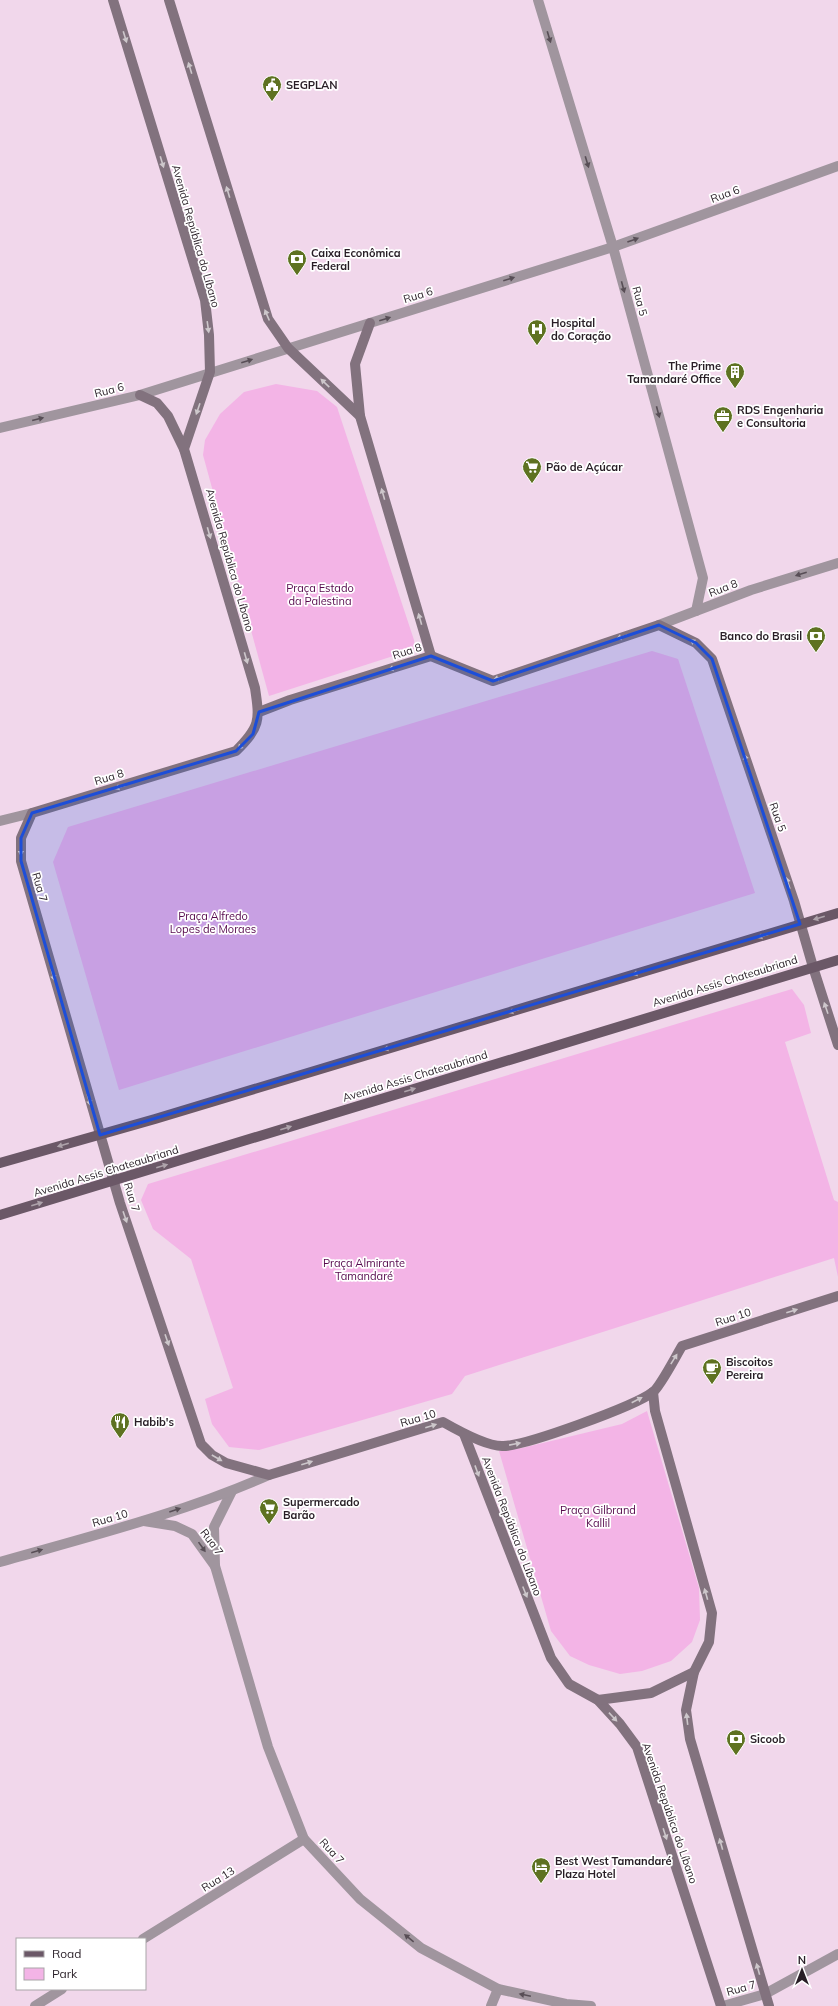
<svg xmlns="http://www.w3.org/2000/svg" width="838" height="2006" font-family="Mulish,sans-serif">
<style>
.green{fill:#f3b4e6}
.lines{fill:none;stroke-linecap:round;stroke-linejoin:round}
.minor{stroke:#a0959e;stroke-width:10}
.tertiary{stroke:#a0959e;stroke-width:10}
.secondary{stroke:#82727e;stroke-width:10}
.primary{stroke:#6b5867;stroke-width:10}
.oneway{fill:#cdc7cb}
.oneway2{fill:#584e56}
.oneway3{fill:#aea3ab}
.marked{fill:#1d4ed8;fill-opacity:0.2;stroke:#1d4ed8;stroke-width:3;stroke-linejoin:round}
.labels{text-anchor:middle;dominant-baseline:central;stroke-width:3.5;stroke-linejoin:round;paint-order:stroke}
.poi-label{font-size:11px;font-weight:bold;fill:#281e26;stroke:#fff;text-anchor:start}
.street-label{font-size:11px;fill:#281e26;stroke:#fff}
.park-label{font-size:11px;fill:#56094d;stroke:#fff}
</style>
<rect width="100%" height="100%" fill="#f1d7eb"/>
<g class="green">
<path d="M276,384l41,7 20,16 77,233 1,9 -146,47 -66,-241 2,-15 15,-26 24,-22z"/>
<path d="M652,651l26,8 77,234 -636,197 -66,-228 15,-35z"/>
<path d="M792,989l12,16 7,28 -26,9 49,158 4,2v75l-4,-19 -369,118 -13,18 -193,56 -30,-3 -17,-23 -7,-25 28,-11 -42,-129 -38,-30 -12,-29 7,-16z"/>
<path d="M647,1411l52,177 1,32 -8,22 -21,19 -29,10 -22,3 -31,-9 -19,-9 -19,-25 -52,-180 23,-3 100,-24z"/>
</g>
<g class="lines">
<g class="minor">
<path d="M538,0l75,247 90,331 -7,33"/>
<path d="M0,428l140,-33 230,-72 243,-76 225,-81"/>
<path d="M659,625l92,-35 87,-27"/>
<path d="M0,821l32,-8"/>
<path d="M232,1491l-18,36 1,39 53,181 36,92 56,60 61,49 77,41 68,15 25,2"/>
<path d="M144,1521l31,5 17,8 23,32"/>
<path d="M143,1939l161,-100"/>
<path d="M35,2006l27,-17"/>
<path d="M491,2006l7,-17"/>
<path d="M723,2006l42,-12 73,-40"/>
</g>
<path class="tertiary" d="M0,1562c91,-26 183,-49 269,-87"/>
<g class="secondary">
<path d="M113,0l92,300 4,35 1,37 -26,77 71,239c5,33 5,39 -19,63l-204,62 -11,25v23l99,342 81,241 11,11 14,8 43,12 174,-53c14,8 43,24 59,24 21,1 133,-40 151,-54 7,-5 23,-36 29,-46l156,-50"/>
<path d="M169,0l99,319 20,29 72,68 71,240"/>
<path d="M140,395l17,8 11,13 16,33"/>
<path d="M360,416l-5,-52 15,-41"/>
<path d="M259,712l31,-12 141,-44 62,25 166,-56 37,18 16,16 82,242 19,66 25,78"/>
<path d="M653,1392l2,19 57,202 -3,29 -15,30 -8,38 4,29 79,267"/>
<path d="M464,1434l87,224 18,26 29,16 22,24 17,23 84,259"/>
<path d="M598,1700l53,-7 43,-21"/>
</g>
<g class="primary">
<path d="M0,1163l155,-44 683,-206"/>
<path d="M0,1215l838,-255"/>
</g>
</g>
<defs><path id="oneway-solid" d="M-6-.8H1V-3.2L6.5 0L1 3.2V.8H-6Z"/></defs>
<g class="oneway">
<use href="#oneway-solid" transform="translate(125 37) rotate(73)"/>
<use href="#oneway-solid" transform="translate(190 68) rotate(-107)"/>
<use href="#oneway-solid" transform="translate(162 162) rotate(73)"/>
<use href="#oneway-solid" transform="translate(228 192) rotate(-107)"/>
<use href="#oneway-solid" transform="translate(267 315) rotate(-113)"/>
<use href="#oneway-solid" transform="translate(208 327) rotate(82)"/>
<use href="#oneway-solid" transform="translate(325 383) rotate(-136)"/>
<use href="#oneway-solid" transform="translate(198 409) rotate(109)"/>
<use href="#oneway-solid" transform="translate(383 494) rotate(-106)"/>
<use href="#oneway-solid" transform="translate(209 533) rotate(74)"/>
<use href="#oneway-solid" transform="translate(420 619) rotate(-106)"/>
<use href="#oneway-solid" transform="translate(622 637) rotate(161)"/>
<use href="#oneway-solid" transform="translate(695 643) rotate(-145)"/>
<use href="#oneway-solid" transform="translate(246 658) rotate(74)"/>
<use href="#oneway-solid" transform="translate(394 668) rotate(163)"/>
<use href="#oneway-solid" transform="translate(499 678) rotate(163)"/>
<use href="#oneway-solid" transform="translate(242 745) rotate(133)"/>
<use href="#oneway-solid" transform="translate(746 760) rotate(-109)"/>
<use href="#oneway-solid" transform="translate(120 787) rotate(163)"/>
<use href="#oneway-solid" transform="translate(21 850) rotate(92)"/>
<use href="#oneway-solid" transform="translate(788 883) rotate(-109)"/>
<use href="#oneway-solid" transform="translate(53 975) rotate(74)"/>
<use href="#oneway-solid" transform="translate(826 1008) rotate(-109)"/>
<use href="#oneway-solid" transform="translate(89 1100) rotate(74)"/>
<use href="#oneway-solid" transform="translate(125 1217) rotate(71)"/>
<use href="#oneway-solid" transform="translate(792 1311) rotate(-18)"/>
<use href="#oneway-solid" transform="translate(167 1340) rotate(71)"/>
<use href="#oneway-solid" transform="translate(674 1359) rotate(-58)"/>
<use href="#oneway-solid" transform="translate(637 1400) rotate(-27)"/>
<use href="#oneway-solid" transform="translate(431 1426) rotate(-17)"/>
<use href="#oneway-solid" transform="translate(515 1444) rotate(-11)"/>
<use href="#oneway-solid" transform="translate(217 1458) rotate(30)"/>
<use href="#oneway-solid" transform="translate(307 1463) rotate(-17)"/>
<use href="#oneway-solid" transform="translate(477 1471) rotate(70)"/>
<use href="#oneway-solid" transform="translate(525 1592) rotate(68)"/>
<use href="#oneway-solid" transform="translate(706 1594) rotate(-106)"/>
<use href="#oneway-solid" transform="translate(613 1717) rotate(47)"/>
<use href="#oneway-solid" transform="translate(687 1719) rotate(-97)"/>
<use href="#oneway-solid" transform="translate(665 1834) rotate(72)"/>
<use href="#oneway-solid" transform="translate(721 1844) rotate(-106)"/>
<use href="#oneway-solid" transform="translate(758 1969) rotate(-106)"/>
</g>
<g class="oneway2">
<use href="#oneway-solid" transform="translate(549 37) rotate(73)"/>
<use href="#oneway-solid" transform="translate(587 162) rotate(73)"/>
<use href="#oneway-solid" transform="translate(633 240) rotate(-20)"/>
<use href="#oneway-solid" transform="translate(509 279) rotate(-17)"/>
<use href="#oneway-solid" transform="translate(623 287) rotate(75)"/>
<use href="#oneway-solid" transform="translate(385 319) rotate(-17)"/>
<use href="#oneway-solid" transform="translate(247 361) rotate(-17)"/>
<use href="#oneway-solid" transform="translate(658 412) rotate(75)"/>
<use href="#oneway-solid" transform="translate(38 419) rotate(-14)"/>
<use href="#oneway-solid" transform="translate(801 574) rotate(163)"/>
<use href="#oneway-solid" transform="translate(175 1510) rotate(-19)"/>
<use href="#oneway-solid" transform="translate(202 1547) rotate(55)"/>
<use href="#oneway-solid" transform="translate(37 1551) rotate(-16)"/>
<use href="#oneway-solid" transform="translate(409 1938) rotate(-141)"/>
<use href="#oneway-solid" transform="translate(525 1995) rotate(-168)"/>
</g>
<g class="oneway3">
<use href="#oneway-solid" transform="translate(819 918) rotate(164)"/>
<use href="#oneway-solid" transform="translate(763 936) rotate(162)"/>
<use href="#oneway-solid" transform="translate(638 973) rotate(163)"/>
<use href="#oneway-solid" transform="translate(514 1011) rotate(163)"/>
<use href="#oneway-solid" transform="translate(389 1048) rotate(163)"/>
<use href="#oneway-solid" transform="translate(410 1090) rotate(-17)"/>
<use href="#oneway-solid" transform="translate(286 1128) rotate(-17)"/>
<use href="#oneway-solid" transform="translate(63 1145) rotate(164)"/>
<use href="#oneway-solid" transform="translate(162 1166) rotate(-16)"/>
<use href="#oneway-solid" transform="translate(37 1204) rotate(-17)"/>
</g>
<path class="marked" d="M659,625l37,18 16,16 88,265 -700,211 -79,-274v-23l11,-25 204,-62 17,-17 6,-22 172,-56 62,25z"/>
<defs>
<g id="civic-pin" transform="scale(1)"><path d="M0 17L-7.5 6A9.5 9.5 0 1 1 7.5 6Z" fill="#5e7221" stroke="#fff"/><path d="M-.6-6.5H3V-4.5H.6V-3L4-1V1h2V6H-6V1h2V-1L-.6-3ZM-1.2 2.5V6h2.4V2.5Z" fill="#fff"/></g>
<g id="bank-pin" transform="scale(1)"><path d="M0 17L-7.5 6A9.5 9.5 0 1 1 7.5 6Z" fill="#5e7221" stroke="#fff"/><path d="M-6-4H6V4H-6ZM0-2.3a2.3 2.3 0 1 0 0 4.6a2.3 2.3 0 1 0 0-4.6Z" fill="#fff"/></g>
<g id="hospital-pin" transform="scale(1)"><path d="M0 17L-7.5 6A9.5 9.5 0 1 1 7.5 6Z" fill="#5e7221" stroke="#fff"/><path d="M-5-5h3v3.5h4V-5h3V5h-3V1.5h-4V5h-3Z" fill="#fff"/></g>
<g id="building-pin" transform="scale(1)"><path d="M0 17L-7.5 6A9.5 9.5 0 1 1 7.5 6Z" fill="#5e7221" stroke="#fff"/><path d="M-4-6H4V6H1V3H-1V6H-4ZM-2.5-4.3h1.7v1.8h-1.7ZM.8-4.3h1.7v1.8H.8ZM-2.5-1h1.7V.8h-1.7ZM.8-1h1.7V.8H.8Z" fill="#fff"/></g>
<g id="office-pin" transform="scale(1)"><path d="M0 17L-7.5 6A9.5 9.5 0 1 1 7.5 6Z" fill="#5e7221" stroke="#fff"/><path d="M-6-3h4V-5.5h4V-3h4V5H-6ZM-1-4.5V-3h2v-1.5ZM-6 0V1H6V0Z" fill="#fff"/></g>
<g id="supermarket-pin" transform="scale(1)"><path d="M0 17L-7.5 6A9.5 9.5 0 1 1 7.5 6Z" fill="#5e7221" stroke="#fff"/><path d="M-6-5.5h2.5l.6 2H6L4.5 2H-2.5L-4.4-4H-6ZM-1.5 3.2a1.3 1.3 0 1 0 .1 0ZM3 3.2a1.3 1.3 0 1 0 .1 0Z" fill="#fff"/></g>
<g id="cafe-pin" transform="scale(1)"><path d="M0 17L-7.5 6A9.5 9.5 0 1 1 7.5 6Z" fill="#5e7221" stroke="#fff"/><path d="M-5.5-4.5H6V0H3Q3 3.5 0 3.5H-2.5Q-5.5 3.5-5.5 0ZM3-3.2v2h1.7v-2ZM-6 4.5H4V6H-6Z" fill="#fff"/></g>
<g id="restaurant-pin" transform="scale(1)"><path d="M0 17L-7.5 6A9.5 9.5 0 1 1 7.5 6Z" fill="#5e7221" stroke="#fff"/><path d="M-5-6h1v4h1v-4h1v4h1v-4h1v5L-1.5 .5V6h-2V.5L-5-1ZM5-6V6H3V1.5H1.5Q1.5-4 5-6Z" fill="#fff"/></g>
<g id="hotel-pin" transform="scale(1)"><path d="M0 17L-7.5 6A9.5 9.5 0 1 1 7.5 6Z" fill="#5e7221" stroke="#fff"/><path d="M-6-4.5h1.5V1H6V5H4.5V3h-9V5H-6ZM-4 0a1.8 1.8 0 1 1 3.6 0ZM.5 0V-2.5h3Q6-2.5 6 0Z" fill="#fff"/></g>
</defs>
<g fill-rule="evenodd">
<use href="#civic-pin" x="272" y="85"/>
<use href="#bank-pin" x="297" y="259"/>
<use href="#hospital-pin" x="537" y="329"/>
<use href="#building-pin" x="735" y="372"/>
<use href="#office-pin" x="723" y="416"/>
<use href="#supermarket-pin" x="532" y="467"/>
<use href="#bank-pin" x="816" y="636"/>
<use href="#cafe-pin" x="712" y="1368"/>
<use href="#restaurant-pin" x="120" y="1422"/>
<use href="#supermarket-pin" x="269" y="1508"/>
<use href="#bank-pin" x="736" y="1739"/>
<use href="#hotel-pin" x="541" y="1867"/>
</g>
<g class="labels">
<g class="poi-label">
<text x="286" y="85">SEGPLAN</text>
<text x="311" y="253">Caixa Econômica<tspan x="311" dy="13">Federal</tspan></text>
<text x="551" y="323">Hospital<tspan x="551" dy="13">do Coração</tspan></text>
<text x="721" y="366" text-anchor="end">The Prime<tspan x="721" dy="13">Tamandaré Office</tspan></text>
<text x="737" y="410">RDS Engenharia<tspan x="737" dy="13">e Consultoria</tspan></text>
<text x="546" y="467">Pão de Açúcar</text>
<text x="802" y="636" text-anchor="end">Banco do Brasil</text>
<text x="726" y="1362">Biscoitos<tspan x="726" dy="13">Pereira</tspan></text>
<text x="134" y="1422">Habib's</text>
<text x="283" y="1502">Supermercado<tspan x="283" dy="13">Barão</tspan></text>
<text x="750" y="1739">Sicoob</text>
<text x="555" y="1861">Best West Tamandaré<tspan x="555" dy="13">Plaza Hotel</tspan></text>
</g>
<g class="street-label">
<text transform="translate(725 194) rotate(-20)">Rua 6</text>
<text transform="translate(196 236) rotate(74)">Avenida República do Líbano</text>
<text transform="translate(418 295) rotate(-17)">Rua 6</text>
<text transform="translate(640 301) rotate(75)">Rua 5</text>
<text transform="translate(109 390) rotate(-14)">Rua 6</text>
<text transform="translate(230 560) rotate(74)">Avenida República do Líbano</text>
<text transform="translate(723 588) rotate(-21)">Rua 8</text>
<text transform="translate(407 651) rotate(-18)">Rua 8</text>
<text transform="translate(109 777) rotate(-17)">Rua 8</text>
<text transform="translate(778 817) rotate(71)">Rua 5</text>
<text transform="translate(40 887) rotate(74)">Rua 7</text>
<text transform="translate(725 981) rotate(-17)">Avenida Assis Chateaubriand</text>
<text transform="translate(415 1076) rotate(-17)">Avenida Assis Chateaubriand</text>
<text transform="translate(106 1171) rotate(-17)">Avenida Assis Chateaubriand</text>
<text transform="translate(132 1197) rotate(73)">Rua 7</text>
<text transform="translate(733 1317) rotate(-18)">Rua 10</text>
<text transform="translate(418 1418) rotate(-16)">Rua 10</text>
<text transform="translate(110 1518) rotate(-16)">Rua 10</text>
<text transform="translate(512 1526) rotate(69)">Avenida República do Líbano</text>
<text transform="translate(212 1542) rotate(53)">Rua 7</text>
<text transform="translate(670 1813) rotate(71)">Avenida República do Líbano</text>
<text transform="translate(332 1851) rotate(47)">Rua 7</text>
<text transform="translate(218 1879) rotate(-32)">Rua 13</text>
<text transform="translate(741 1988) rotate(-16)">Rua 7</text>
</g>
<g class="park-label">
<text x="320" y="588">Praça Estado<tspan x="320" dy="13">da Palestina</tspan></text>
<text x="213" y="916">Praça Alfredo<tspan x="213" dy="13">Lopes de Moraes</tspan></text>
<text x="364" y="1263">Praça Almirante<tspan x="364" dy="13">Tamandaré</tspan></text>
<text x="598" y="1510">Praça Gilbrand<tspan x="598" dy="13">Kallil</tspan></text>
</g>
</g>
<rect x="16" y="1938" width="130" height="52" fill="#ffffff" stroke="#a9a5a8"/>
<rect x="24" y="1951" width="20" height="6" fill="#6b5867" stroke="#a9a5a8"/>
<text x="52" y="1958" font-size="12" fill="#281e26">Road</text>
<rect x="24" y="1968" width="20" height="12" fill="#f3b4e6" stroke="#a9a5a8"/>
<text x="52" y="1978" font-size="12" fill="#281e26">Park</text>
<g transform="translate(802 1970)" stroke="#ffffff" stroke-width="3" paint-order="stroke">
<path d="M0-3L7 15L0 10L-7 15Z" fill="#281e26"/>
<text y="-6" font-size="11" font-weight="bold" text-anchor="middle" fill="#281e26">N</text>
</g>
</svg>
